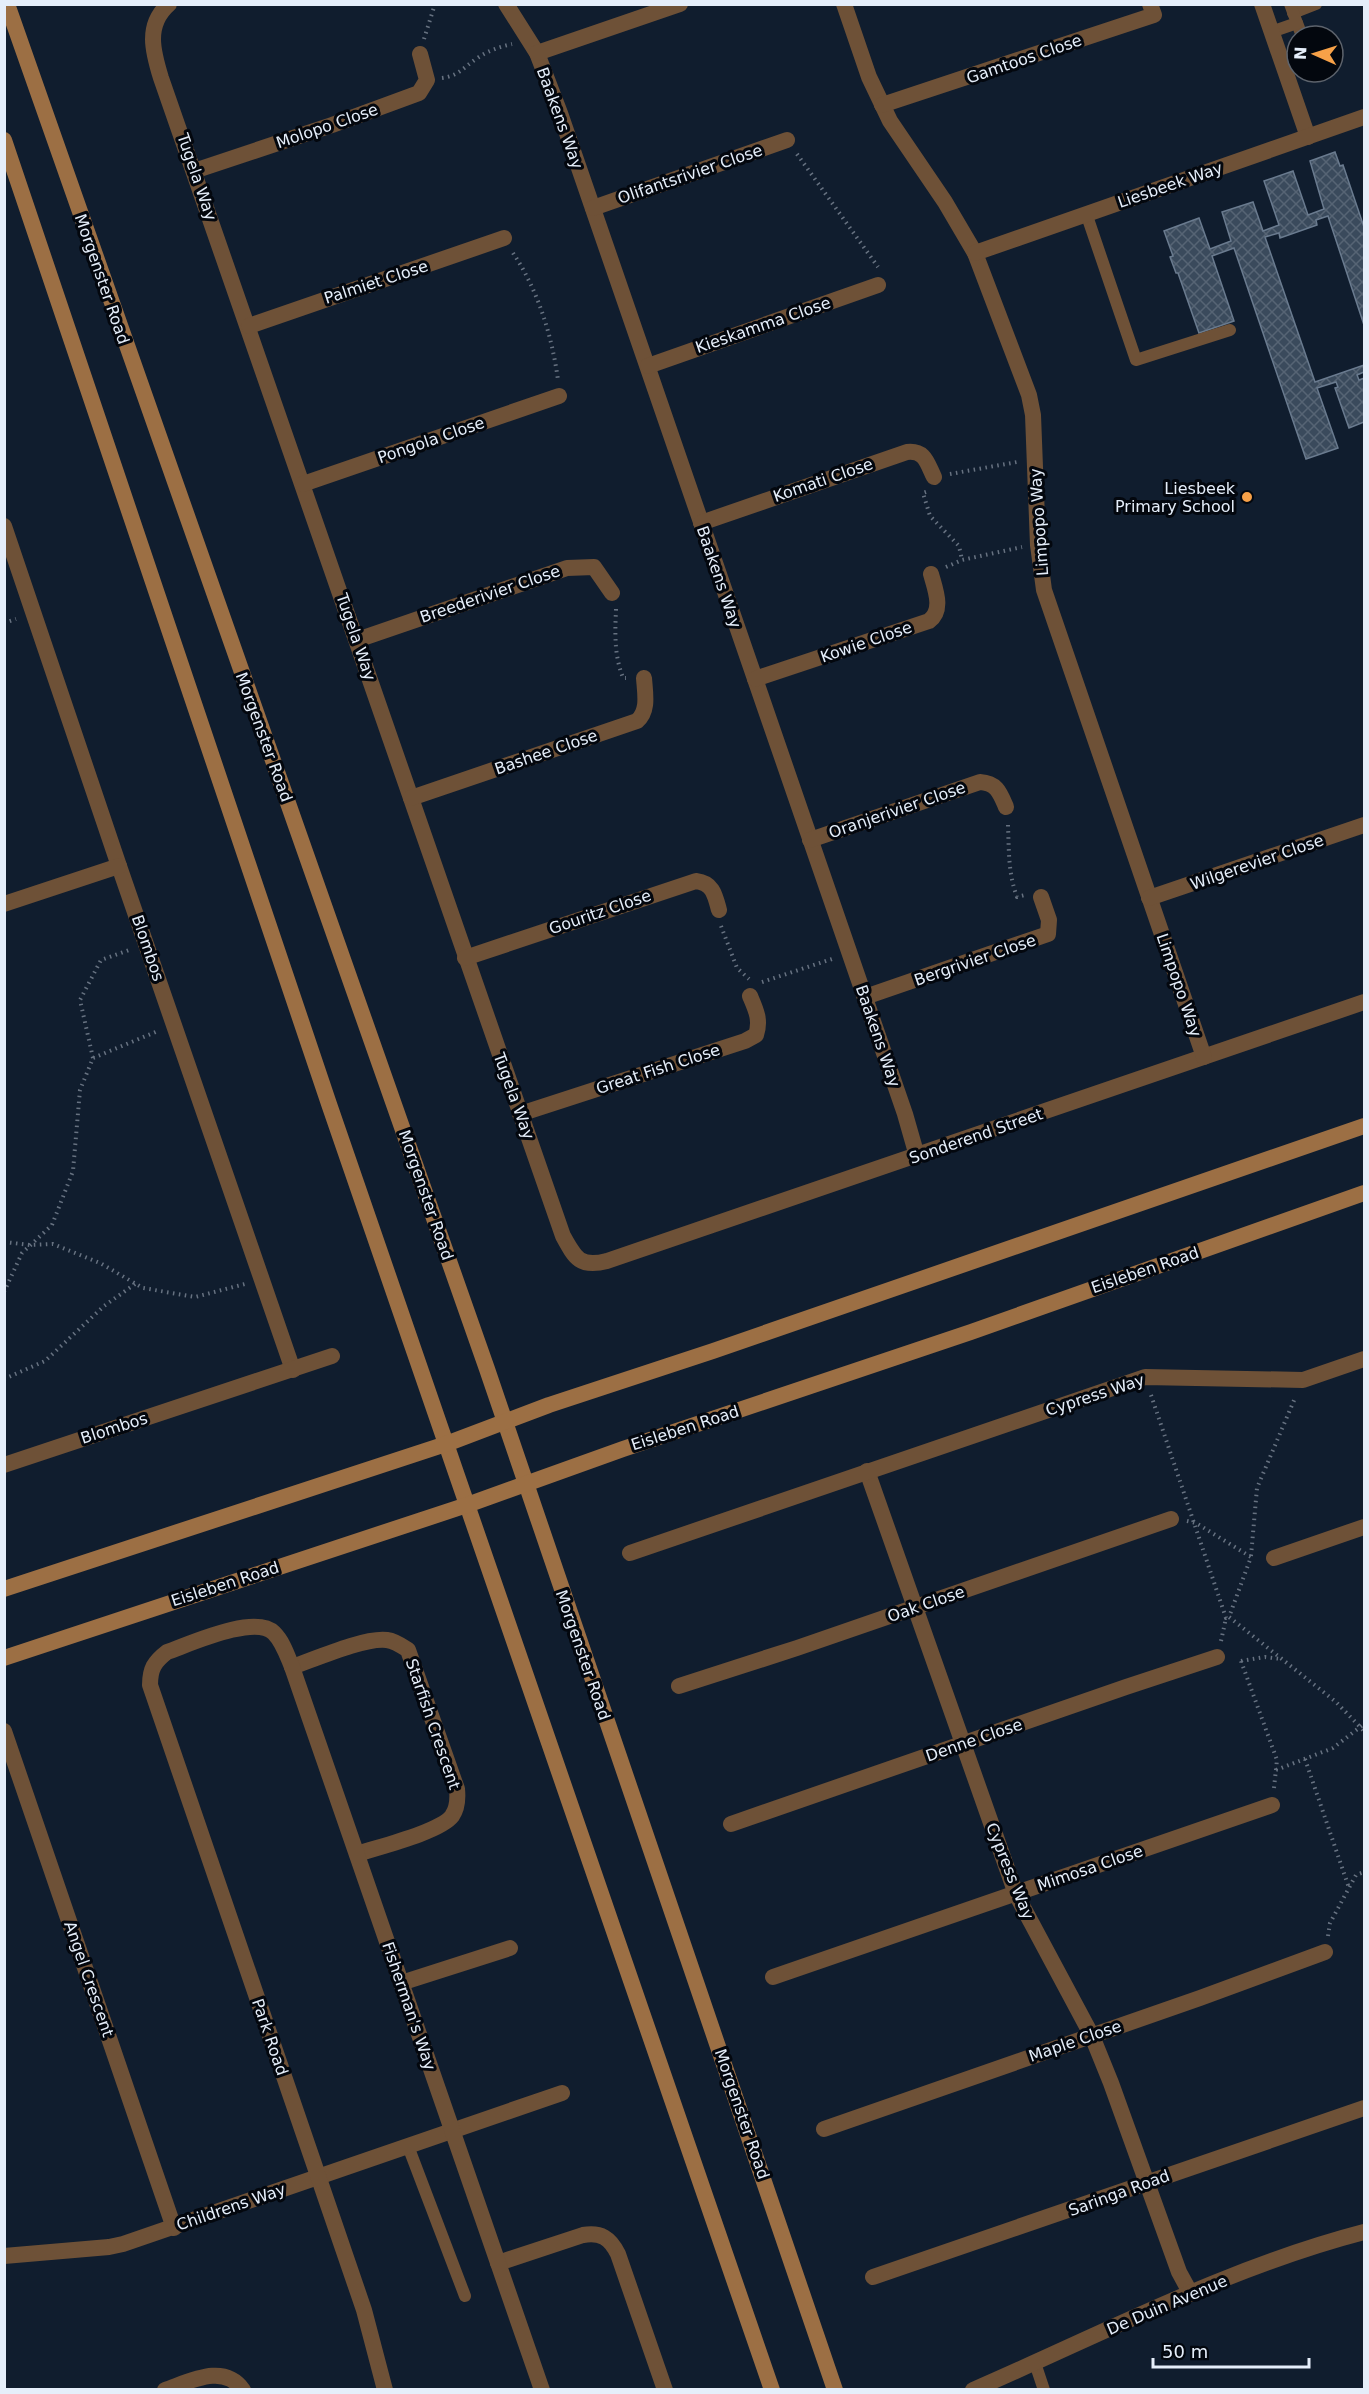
<svg xmlns="http://www.w3.org/2000/svg" width="1369" height="2394" font-family="'DejaVu Sans',sans-serif">
<style>
.building{fill:url(#building-cross-hatch);stroke:#6a7b8f;stroke-width:1.5}
.lines{fill:none;stroke-linecap:round;stroke-linejoin:round}
.path{stroke:#677281;stroke-width:4;stroke-dasharray:1.5 4.5;stroke-linecap:butt}
.service{stroke:#6e5137;stroke-width:12}
.minor{stroke:#6e5137;stroke-width:16}
.tertiary{stroke:#6e5137;stroke-width:16}
.secondary{stroke:#9c6f44;stroke-width:16}
.poi-dot{fill:#f7a148;stroke:#03070e;stroke-width:2}
.labels{text-anchor:middle;dominant-baseline:central;stroke-width:6;stroke-linejoin:round;paint-order:stroke}
.street-label{font-size:16px;fill:#e5eefa;stroke:#03070e}
.poi-label{font-size:16px;fill:#e5eefa;stroke:#03070e;text-anchor:end}
</style>
<defs>
<pattern id="building-cross-hatch" width="8" height="8" patternUnits="userSpaceOnUse" patternTransform="scale(1.5)"><rect width="8" height="8" fill="#3a4a5c"/><path d="M0 0l8 8M0 8l8-8" fill="none" stroke="#566474"/></pattern>
</defs>
<rect width="100%" height="100%" fill="#101d2e"/>
<path class="building" d="M1335,152l5,14 3,-1 21,62v98l-36,-109 -12,4 1,5 -37,13 -1,-5 -14,4 50,145 49,-17v7l-7,3 2,5 5,-2v44l-15,6 -14,-40 3,-1 -2,-5 -19,6 21,60 -32,11 -72,-211 -22,8 22,65 -35,12 -21,-60h-2l-6,-16 3,-1 -9,-25 35,-13 11,31 21,-8 -9,-29 31,-10 10,29 16,-6 -15,-44 29,-10 15,44 16,-6 -14,-48z"/>
<g class="lines">
<g class="path">
<path d="M424,39l11,-35"/>
<path d="M442,78c16,-2 21,-10 34,-19 11,-8 23,-12 36,-15"/>
<path d="M797,154l81,113"/>
<path d="M513,253c25,37 39,83 45,127"/>
<path d="M950,474l67,-12"/>
<path d="M926,492l-3,1 7,23 29,30 3,14"/>
<path d="M946,567l16,-7 60,-13"/>
<path d="M616,609c-1,25 -2,45 7,69h3"/>
<path d="M4,623l12,-4"/>
<path d="M1008,825c1,25 0,48 9,72l8,-2"/>
<path d="M721,926l16,42 12,11"/>
<path d="M762,982l73,-24"/>
<path d="M93,1058l-13,-58 21,-40 28,-10"/>
<path d="M4,1242l26,3 23,-1 47,19 43,25 52,9 50,-13"/>
<path d="M4,1292l18,-39 30,-28 21,-54 7,-81 13,-32 65,-27"/>
<path d="M4,1379l41,-18 59,-55 31,-22"/>
<path d="M1151,1395l75,223 3,-1"/>
<path d="M1187,1521l9,2 55,34 -22,60 107,85 28,29"/>
<path d="M1251,1556l6,-68 38,-90"/>
<path d="M1221,1641l5,-23"/>
<path d="M1241,1661l36,99 -3,28"/>
<path d="M1241,1661l24,-4 16,2"/>
<path d="M1305,1759l44,129"/>
<path d="M1276,1770l57,-22 31,-24"/>
<path d="M1328,1936l2,-13 26,-48 8,-3"/>
</g>
<g class="service">
<path d="M1293,13l23,-9"/>
<path d="M1297,23l5,13"/>
<path d="M1271,32l26,-9 -7,-19"/>
<path d="M1086,213l50,147 94,-30"/>
<path d="M408,2146l57,150"/>
<path d="M1035,2363l9,27"/>
</g>
<g class="minor">
<path d="M169,4c-24,21 -16,48 -8,74l402,1158c12,22 17,32 44,25l757,-259"/>
<path d="M506,4l31,49 23,60 345,1001 12,42"/>
<path d="M844,4l25,73 21,44 55,81 30,51 54,142 4,20 5,130 6,45 160,467"/>
<path d="M1262,4l46,133"/>
<path d="M537,53l143,-49"/>
<path d="M882,105l272,-90 -4,-11"/>
<path d="M194,171l138,-46 87,-32 8,-13 -7,-26"/>
<path d="M593,208l194,-68"/>
<path d="M975,253l389,-136"/>
<path d="M249,326l255,-88"/>
<path d="M648,366l230,-81"/>
<path d="M303,484l256,-88"/>
<path d="M701,523l206,-71c18,-2 20,11 27,25"/>
<path d="M4,526l115,340 174,504"/>
<path d="M357,640l210,-72 27,-1 18,26"/>
<path d="M755,679l174,-58c15,-11 6,-32 2,-47"/>
<path d="M411,798l226,-77c12,-10 8,-28 7,-43"/>
<path d="M810,840l170,-58c17,1 20,11 26,25"/>
<path d="M1149,898l215,-73"/>
<path d="M4,904l115,-38"/>
<path d="M465,958l231,-77c17,2 19,14 23,29"/>
<path d="M865,997l183,-63 1,-14 -8,-23"/>
<path d="M520,1114l225,-73 11,-6c5,-15 0,-25 -6,-39"/>
<path d="M4,1465l328,-109"/>
<path d="M867,1471l149,423 76,142 19,47 68,189 12,22"/>
<path d="M630,1553l515,-176 158,3 61,-21"/>
<path d="M1274,1558l90,-31"/>
<path d="M292,1667c23,-8 73,-30 95,-27 8,1 15,6 21,10l49,139c1,10 0,20 -5,27 -12,16 -74,31 -95,38"/>
<path d="M679,1686l118,-38 374,-129"/>
<path d="M4,1731l170,497"/>
<path d="M731,1824l395,-137 91,-30"/>
<path d="M773,1977l499,-172"/>
<path d="M401,1983l109,-35"/>
<path d="M824,2129l376,-131 125,-46"/>
<path d="M4,2256l105,-9 14,-3 439,-151"/>
<path d="M498,2263l85,-28c18,-3 27,3 35,19l47,136"/>
<path d="M873,2277l491,-169"/>
<path d="M165,2390c26,-9 59,-27 78,0"/>
<path d="M385,2390l-21,-80 -214,-625c0,-16 4,-23 17,-33 23,-8 88,-38 107,-19 9,9 13,22 18,34l250,723"/>
</g>
<path class="tertiary" d="M973,2390c129,-56 256,-123 391,-158"/>
<g class="secondary">
<path d="M7,4l480,1365 348,1021"/>
<path d="M4,140l325,964 443,1286"/>
<path d="M4,1589l442,-145 103,-39 164,-54 651,-225"/>
<path d="M4,1658l463,-153 156,-56 348,-117 393,-139"/>
</g>
</g>
<circle class="poi-dot" cx="1247" cy="497" r="6"/>
<g class="labels">
<g class="street-label">
<text transform="translate(1024 59) rotate(-19)">Gamtoos Close</text>
<text transform="translate(560 118) rotate(70)">Baakens Way</text>
<text transform="translate(327 126) rotate(-19)">Molopo Close</text>
<text transform="translate(690 174) rotate(-19)">Olifantsrivier Close</text>
<text transform="translate(197 177) rotate(71)">Tugela Way</text>
<text transform="translate(1170 185) rotate(-19)">Liesbeek Way</text>
<text transform="translate(102 279) rotate(71)">Morgenster Road</text>
<text transform="translate(376 282) rotate(-18)">Palmiet Close</text>
<text transform="translate(763 325) rotate(-19)">Kieskamma Close</text>
<text transform="translate(431 440) rotate(-19)">Pongola Close</text>
<text transform="translate(823 480) rotate(-19)">Komati Close</text>
<text transform="translate(1039 522) rotate(-94)">Limpopo Way</text>
<text transform="translate(719 577) rotate(71)">Baakens Way</text>
<text transform="translate(490 594) rotate(-19)">Breederivier Close</text>
<text transform="translate(356 637) rotate(71)">Tugela Way</text>
<text transform="translate(866 642) rotate(-19)">Kowie Close</text>
<text transform="translate(264 737) rotate(70)">Morgenster Road</text>
<text transform="translate(546 752) rotate(-19)">Bashee Close</text>
<text transform="translate(897 810) rotate(-19)">Oranjerivier Close</text>
<text transform="translate(1257 862) rotate(-19)">Wilgerevier Close</text>
<text transform="translate(600 912) rotate(-19)">Gouritz Close</text>
<text transform="translate(148 948) rotate(71)">Blombos</text>
<text transform="translate(975 960) rotate(-19)">Bergrivier Close</text>
<text transform="translate(1179 985) rotate(71)">Limpopo Way</text>
<text transform="translate(878 1036) rotate(71)">Baakens Way</text>
<text transform="translate(658 1069) rotate(-18)">Great Fish Close</text>
<text transform="translate(514 1096) rotate(70)">Tugela Way</text>
<text transform="translate(976 1136) rotate(-19)">Sonderend Street</text>
<text transform="translate(426 1195) rotate(71)">Morgenster Road</text>
<text transform="translate(1145 1270) rotate(-19)">Eisleben Road</text>
<text transform="translate(1095 1395) rotate(-18)">Cypress Way</text>
<text transform="translate(114 1428) rotate(-18)">Blombos</text>
<text transform="translate(685 1428) rotate(-18)">Eisleben Road</text>
<text transform="translate(225 1584) rotate(-18)">Eisleben Road</text>
<text transform="translate(926 1604) rotate(-19)">Oak Close</text>
<text transform="translate(583 1655) rotate(71)">Morgenster Road</text>
<text transform="translate(433 1724) rotate(71)">Starfish Crescent</text>
<text transform="translate(974 1740) rotate(-19)">Denne Close</text>
<text transform="translate(1090 1868) rotate(-19)">Mimosa Close</text>
<text transform="translate(1010 1871) rotate(68)">Cypress Way</text>
<text transform="translate(89 1979) rotate(71)">Angel Crescent</text>
<text transform="translate(409 2006) rotate(71)">Fisherman's Way</text>
<text transform="translate(270 2037) rotate(71)">Park Road</text>
<text transform="translate(1075 2041) rotate(-19)">Maple Close</text>
<text transform="translate(742 2114) rotate(71)">Morgenster Road</text>
<text transform="translate(1119 2193) rotate(-20)">Saringa Road</text>
<text transform="translate(231 2207) rotate(-19)">Childrens Way</text>
<text transform="translate(1167 2305) rotate(-23)">De Duin Avenue</text>
</g>
<g class="poi-label">
<text x="1235" y="488">Liesbeek<tspan x="1235" dy="18">Primary School</tspan></text>
</g>
</g>
<rect width="1369" height="2394" fill="none" stroke="#e5eefa" stroke-width="12"/>
<g transform="translate(1315 54) rotate(273)"><circle r="28" fill="#03070e" stroke="#5d636c" stroke-width="1.5"/>
<path d="M0-4.5L10 22L0 15L-10 22Z" fill="#f7a148"/>
<text y="-9" font-size="16" font-weight="bold" text-anchor="middle" fill="#e5eefa">N</text>
</g>
<path d="M1153 2358v9h156v-9" fill="none" stroke="#e5eefa" stroke-width="3"/>
<text x="1162" y="2358" font-size="18" fill="#e5eefa" stroke="#03070e" stroke-width="4.5" paint-order="stroke">50 m</text>
</svg>
